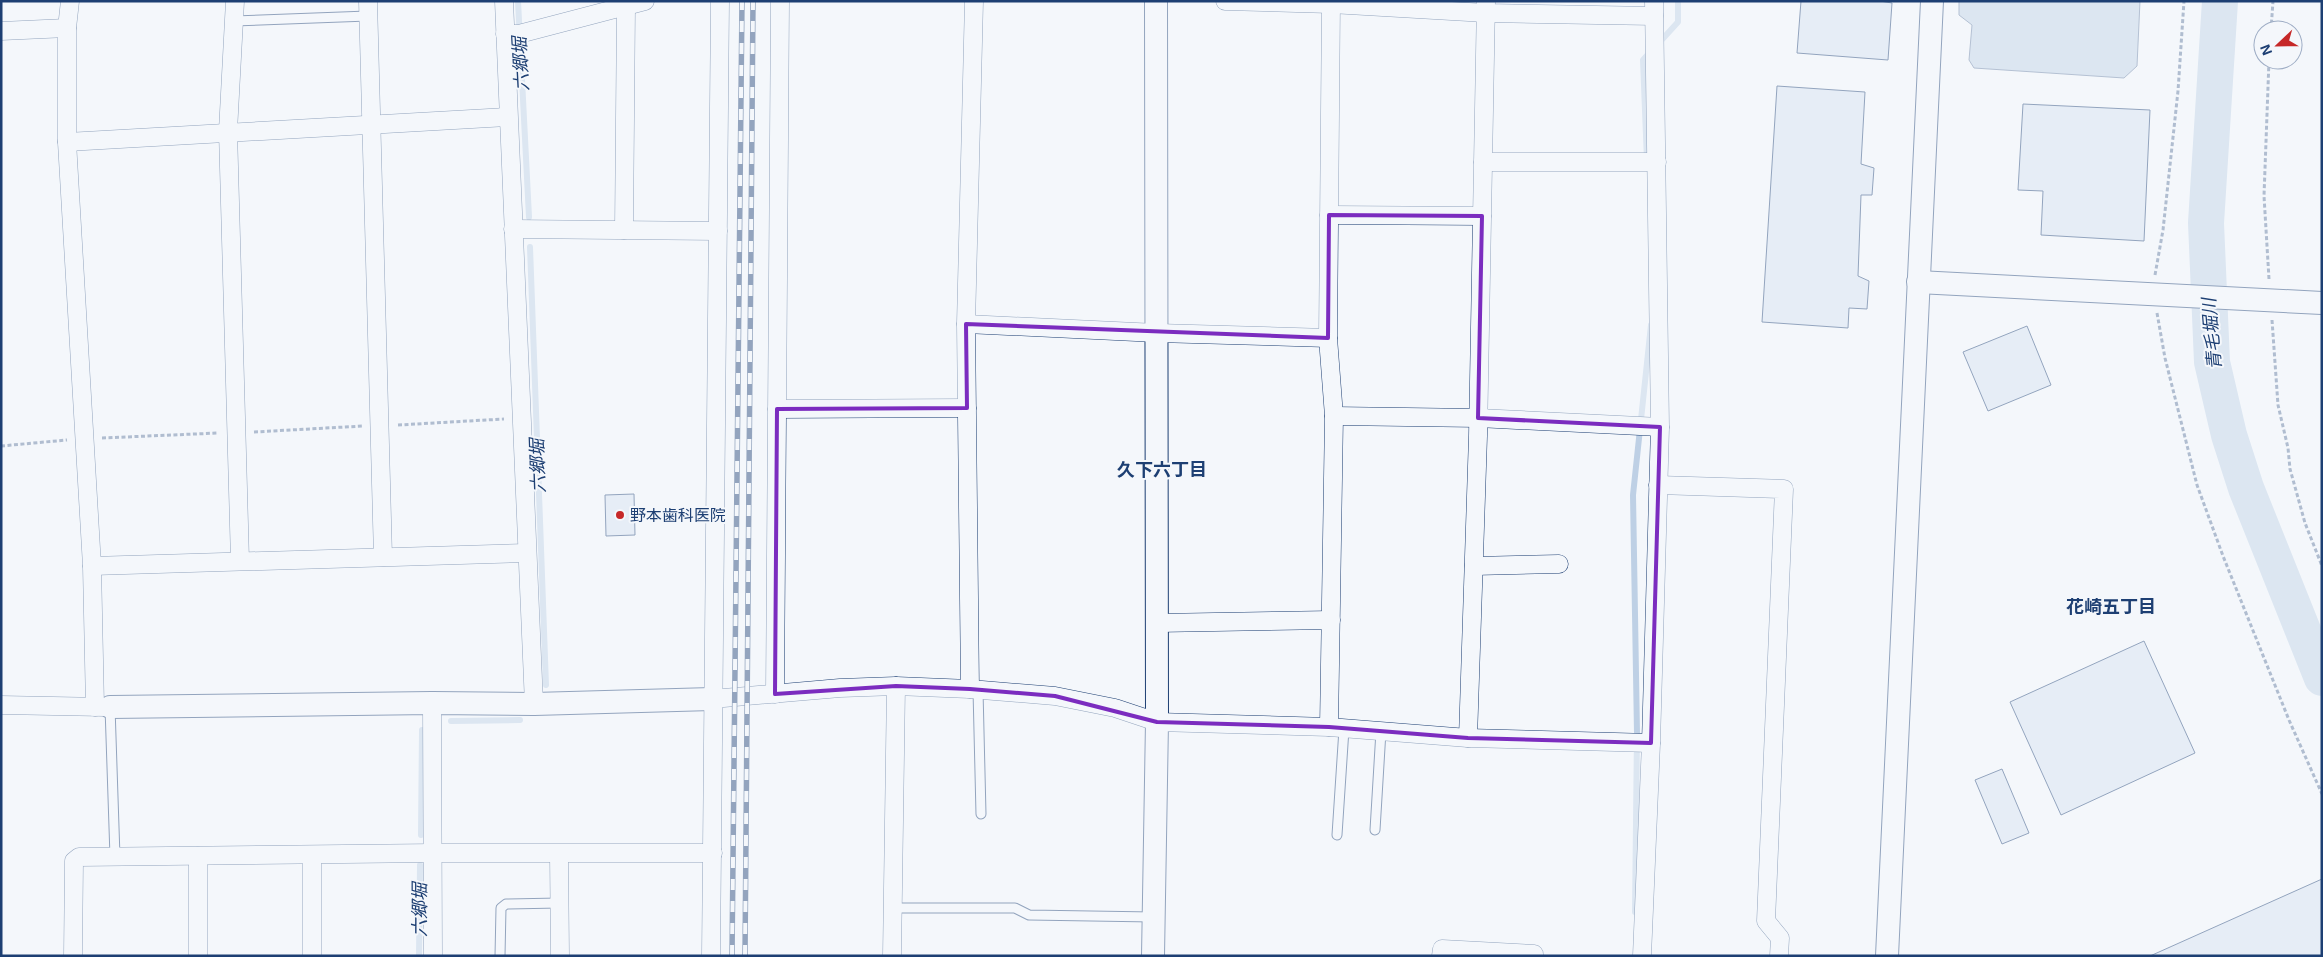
<svg xmlns="http://www.w3.org/2000/svg" width="2323" height="957" font-family="Helvetica,'Noto Sans JP',sans-serif">
<style>
.water{fill:#bed0e5;stroke:#687fa3}
.lines{fill:none;stroke-linecap:round;stroke-linejoin:round}
.stream{stroke:#bed0e5;stroke-width:6}
.river{stroke:#bed0e5;stroke-width:36}
.building{fill:#d5e0f0;stroke:#1d3f73}
.service-casing{stroke:#1d3f73;stroke-width:11}
.minor-casing{stroke:#1d3f73;stroke-width:19}
.tertiary-casing{stroke:#1d3f73;stroke-width:24}
.path{stroke:#5e769c;stroke-width:3;stroke-dasharray:4 2.5;stroke-linecap:butt}
.service{stroke:#f4f7fb;stroke-width:9}
.minor{stroke:#f4f7fb;stroke-width:18}
.tertiary{stroke:#f4f7fb;stroke-width:22}
.rail-casing{stroke:#1d3f73;stroke-width:5.5}
.rail{stroke:#f4f7fb;stroke-width:4;stroke-dasharray:11;stroke-linecap:butt}
.marked{fill:none;stroke:#7b2cbf;stroke-width:4;stroke-linejoin:round}
.poi-dot{fill:#c62828;stroke:#f4f7fb;stroke-width:2}
.labels{text-anchor:middle;dominant-baseline:central;stroke-width:4;stroke-linejoin:round;paint-order:stroke}
.poi-label{font-size:16px;fill:#1d3f73;stroke:#f4f7fb;text-anchor:start}
.water-label{font-size:18px;font-style:italic;fill:#1d3f73;stroke:#f4f7fb}
.neighbourhood-label{font-size:18px;font-weight:bold;fill:#1d3f73;stroke:#f4f7fb}
</style>
<rect width="100%" height="100%" fill="#f4f7fb"/>
<path class="water" d="M1959,1h181l-3,65 -13,12 -150,-10 -5,-8 3,-35 -13,-10z"/>
<g class="lines">
<g class="stream">
<path d="M518,1l11,216"/>
<path d="M1658,44l20,-22v-21"/>
<path d="M1647,161l-4,-101 8,-9"/>
<path d="M530,247l16,438"/>
<path d="M451,721l69,-1"/>
<path d="M421,835l1,-105"/>
<path d="M1635,912l2,-179 -4,-238 18,-170"/>
<path d="M419,956l1,-91"/>
</g>
<path class="river" d="M2220,1l-14,222 6,139 17,73 17,53 76,190"/>
</g>
<g class="building">
<path d="M1801,1h79l12,2 -4,57 -91,-7z"/>
<path d="M1777,86l88,6 -4,72 13,4 -2,27h-11l-3,81 11,5 -2,28 -18,-1 -1,20 -86,-6z"/>
<path d="M2023,104l127,6 -6,131 -103,-6 2,-44 -25,-1z"/>
<path d="M2027,326l24,59 -63,26 -25,-59z"/>
<path d="M634,494l1,41 -29,1 -1,-41z"/>
<path d="M2144,641l51,112 -134,62 -51,-113z"/>
<path d="M2002,769l27,64 -27,11 -27,-64z"/>
<path d="M2322,879v77h-172z"/>
</g>
<g class="lines">
<g class="service-casing">
<g id="service">
<path d="M233,21l135,-5"/>
<path d="M978,690l3,124"/>
<path d="M110,707l5,150"/>
<path d="M1375,830l6,-99"/>
<path d="M1337,835l7,-106"/>
<path d="M893,908h122l14,7 124,2"/>
<path d="M500,956l1,-48 5,-4 53,-1"/>
</g>
</g>
<g class="minor-casing">
<g id="minor">
<path d="M70,1l-3,27v114l25,424 3,141"/>
<path d="M235,1l-7,130 12,430"/>
<path d="M368,1l15,556"/>
<path d="M504,1l30,703"/>
<path d="M1225,1l106,3 155,9 168,3"/>
<path d="M1,31l66,-3"/>
<path d="M505,34h14l126,-33"/>
<path d="M67,142l440,-25"/>
<path d="M1483,162h174"/>
<path d="M1329,215l153,1"/>
<path d="M513,229l205,2"/>
<path d="M624,230l2,-224"/>
<path d="M966,324l191,9 171,5"/>
<path d="M777,409l190,-1"/>
<path d="M1334,416l144,2 182,9"/>
<path d="M1658,485l126,4 -18,432 14,17 -1,18"/>
<path d="M92,566l434,-13"/>
<path d="M1474,566l85,-2"/>
<path d="M1157,623l174,-3"/>
<path d="M970,689l-4,-365 8,-323"/>
<path d="M775,694l5,-693"/>
<path d="M712,699l128,-11 56,-2 74,3 85,7 60,12 42,14 172,5 139,11 183,5"/>
<path d="M432,703l1,253"/>
<path d="M1,705l104,2"/>
<path d="M1329,727l5,-311 -6,-78 3,-337"/>
<path d="M1468,738l10,-302 8,-435"/>
<path d="M559,854l1,102"/>
<path d="M312,855v101"/>
<path d="M73,956l1,-95 5,-4 355,-4h279"/>
<path d="M198,956v-100"/>
<path d="M711,956l9,-955"/>
<path d="M892,956l4,-270"/>
<path d="M1441,956l1,-7 92,5v2"/>
<path d="M1642,956l9,-213 9,-316 -6,-426"/>
</g>
</g>
<g class="tertiary-casing">
<g id="tertiary">
<path d="M1918,282l404,21"/>
<path d="M110,707l322,-4 102,1 178,-5"/>
<path d="M1153,956l4,-234 -1,-721"/>
<path d="M1887,956l45,-955"/>
</g>
</g>
<g class="path">
<path d="M2271,30l2,-29"/>
<path d="M2155,275l8,-45 15,-139 6,-90"/>
<path d="M2269,279l-5,-83 5,-136"/>
<path d="M2157,313l8,45 32,127 26,71 66,164 33,74"/>
<path d="M2272,320l6,85 10,43 2,21 15,54 17,43"/>
<path d="M398,425l106,-6"/>
<path d="M254,432l109,-6"/>
<path d="M102,438l116,-5"/>
<path d="M1,446l66,-6"/>
</g>
<use href="#service" class="service"/>
<use href="#minor" class="minor"/>
<use href="#tertiary" class="tertiary"/>
<g class="rail-casing">
<g id="rail">
<path d="M732,956l10,-955"/>
<path d="M745,956l8,-955"/>
</g>
</g>
<use href="#rail" class="rail"/>
</g>
<path d="M0 0H2323V957H0ZM1329,215l153,1 -4,202 182,9 -9,316 -183,-5 -139,-11 -172,-5 -102,-26 -85,-7 -74,-3 -121,8 2,-285 190,-1 -1,-84 362,14z" fill="#f4f7fb" fill-opacity=".55" fill-rule="evenodd"/>
<path class="marked" d="M1329,215l153,1 -4,202 182,9 -9,316 -183,-5 -139,-11 -172,-5 -102,-26 -85,-7 -74,-3 -121,8 2,-285 190,-1 -1,-84 362,14z"/>
<circle class="poi-dot" cx="620" cy="515" r="5"/>
<g class="labels">
<g class="poi-label">
<text x="630" y="515">野本歯科医院</text>
</g>
<g class="water-label">
<text transform="translate(521 64) rotate(-93)">六郷堀</text>
<text transform="translate(2212 334) rotate(-95)">青毛堀川</text>
<text transform="translate(538 466) rotate(-92)">六郷堀</text>
<text transform="translate(420 910) rotate(-90)">六郷堀</text>
</g>
<g class="neighbourhood-label">
<text x="1162" y="470">久下六丁目</text>
<text x="2111" y="607">花崎五丁目</text>
</g>
</g>
<rect width="2323" height="957" fill="none" stroke="#1d3f73" stroke-width="5"/>
<g transform="translate(2278 45) rotate(248)"><circle r="24" fill="#f4f7fb" stroke="#9eadc5"/>
<path d="M0-4L9 19L0 12L-9 19Z" fill="#c62828"/>
<text y="-8" font-size="14" font-weight="bold" text-anchor="middle" fill="#1d3f73">N</text>
</g>
</svg>
